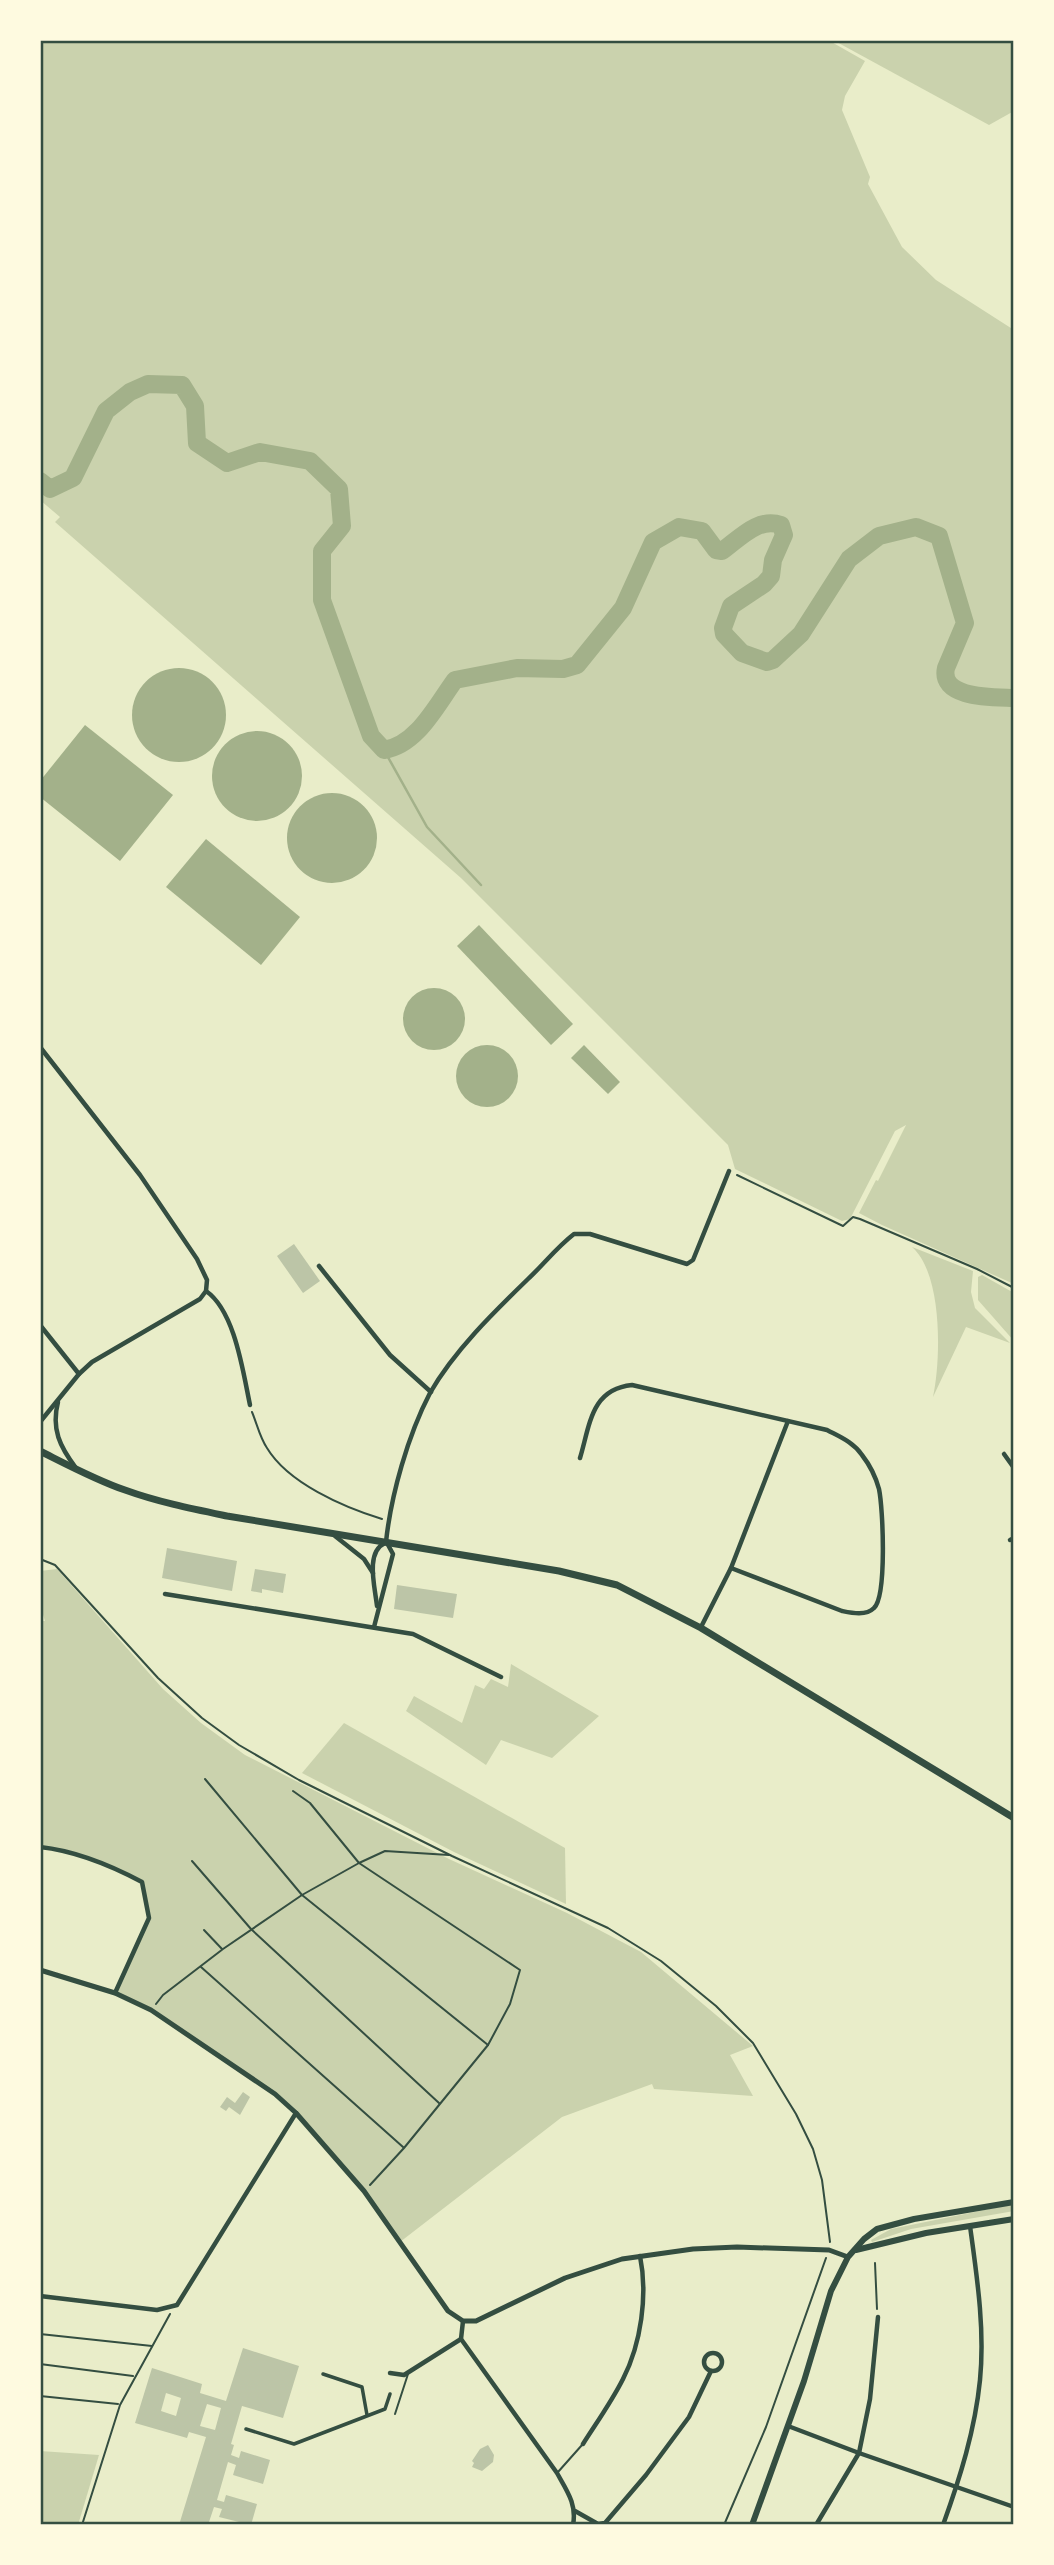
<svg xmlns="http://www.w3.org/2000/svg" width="1054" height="2565" font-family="Literata,serif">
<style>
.green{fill:#cad2ad}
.water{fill:#a3b18a}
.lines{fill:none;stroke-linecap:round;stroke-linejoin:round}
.stream{stroke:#a3b18a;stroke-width:2.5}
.river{stroke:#a3b18a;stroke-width:18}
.building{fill:#bcc5a7;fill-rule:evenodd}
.path{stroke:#344e41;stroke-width:2}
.service{stroke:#344e41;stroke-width:2}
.pedestrian{stroke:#344e41;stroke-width:3.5}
.minor{stroke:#344e41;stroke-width:4.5}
.tertiary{stroke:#344e41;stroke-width:5}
.secondary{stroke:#344e41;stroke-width:6}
.primary{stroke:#344e41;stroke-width:7}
.neatline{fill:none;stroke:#344e41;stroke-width:2.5}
</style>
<rect width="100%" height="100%" fill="#e9edc9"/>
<g class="green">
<path d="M40,40h788l37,21 -20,35 -3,14 28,67 -2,7 34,63 34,33 78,50v954l-132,-59 -23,-12 17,-33 2,1 28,-56 -11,6 -45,88 -8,2 -107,-52 -7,-24 -267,-267 -406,-356 5,-5 -20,-17z"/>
<path d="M833,40h181v71l-25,14z"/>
<path d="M912,1247l61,24 -2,21 4,16 35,35 -44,-16 -33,70c8,-37 10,-123 -21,-150z"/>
<path d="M982,1275l32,18v48l-36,-41v-23z"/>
<path d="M57,1569l106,120 38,34 44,32 204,104 118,54 74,39 112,94 -23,9 23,41 -99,-7 -2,-5 -90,33 -162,125 -36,-51 -68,-78 -21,-19 -124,-84 -36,-17 34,-75 -7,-36c-32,-17 -65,-31 -102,-35v-226h5l-5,-16v-34z"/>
<path d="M511,1664l88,52 -47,42 -51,-18 -15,25 -80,-54 8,-15 48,27 13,-38 9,4 7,-10 17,8z"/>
<path d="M344,1723l221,125 1,56 -112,-52 -152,-79z"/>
<path d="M1014,2204v7l-103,18 -39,13 -1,-2 20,-11z"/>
<path d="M40,2451l59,4 -21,70h-38z"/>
</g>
<g class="water">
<circle cx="179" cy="715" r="47"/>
<path d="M85,725l88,70 -53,66 -80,-64v-16z"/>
<circle cx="257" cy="776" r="45"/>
<circle cx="332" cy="838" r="45"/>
<path d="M206,839l94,78 -39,48 -95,-78z"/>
<path d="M479,925l94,99 -22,21 -94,-99z"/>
<circle cx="434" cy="1019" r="31"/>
<circle cx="487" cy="1076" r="31"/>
<path d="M584,1045l36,37 -12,12 -37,-36z"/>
</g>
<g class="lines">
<path class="stream" d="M384,750l43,77 54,58"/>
<path class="river" d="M40,481l10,8 23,-11 33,-67 24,-19 18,-8 34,1 13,21 2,37 30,20 33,-11 50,9 29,28 3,37 -20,25v49l49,136 13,14c33,-5 52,-44 71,-70l62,-12 46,1 14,-4 46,-57 30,-66 26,-15 23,4 14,19 6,1c18,-13 36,-34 59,-26l3,10 -11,25 -2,16 -7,8 -33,22 -8,22 1,6 18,19 25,9 6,-2 28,-26 48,-75 30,-23 37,-9 23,9 26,87 -19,45c-7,31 48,29 68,30"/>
</g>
<g class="building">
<path d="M294,1244l26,37 -17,12 -26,-37z"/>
<path d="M167,1548l70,13 -5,30 -70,-13z"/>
<path d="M255,1569l31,5 -3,19 -21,-4v4l-11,-2z"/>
<path d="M397,1585l60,9 -4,24 -59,-9z"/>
<path d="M243,2092l7,5 -10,18 -11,-8 -3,4 -6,-4 7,-10 8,6z"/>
<path d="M243,2348l56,18 -16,52 -41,-12 -11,38 3,1 -3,10 8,3 2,-7 29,9 -7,24 -30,-9 3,-10 -8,-3 -11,38 7,2 2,-7 31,9 -6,21 -32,-8 3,-8 -8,-2 -6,18h-29l27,-88 -17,-5 -2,6 -52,-15 17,-55 50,16 -2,9 26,8zM166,2393l15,5 -5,18 -15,-5zM207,2404l14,4 -6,22 -15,-4z"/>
<path d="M488,2445l6,10 -1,7 -11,9 -10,-4 2,-4 -2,-2 8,-12z"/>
</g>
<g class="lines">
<g class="path">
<path d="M737,1175l106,51 10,-9 7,2 117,50 37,19"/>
<path d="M252,1412c5,12 8,26 15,36 21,35 76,59 115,71"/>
<path d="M40,1559l15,6 103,113 44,40 37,27 60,35 153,76 156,72 53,33 55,45 37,37 43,71 17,35 9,31 8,62"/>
<path d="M205,1779l97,116 186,150"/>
<path d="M293,1791l17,12 49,60 161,107 -10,34 -22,41 -84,103 -34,37"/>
<path d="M192,1861l59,68 188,174"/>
<path d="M204,1930l18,19"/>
<path d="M201,1967l202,180"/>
<path d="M156,2004l7,-9 60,-46 79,-54 57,-32 26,-12 64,4"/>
<path d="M875,2263l2,46"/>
<path d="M40,2334l112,12"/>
<path d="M40,2364l93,12"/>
<path d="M40,2396l78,8"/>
<path d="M82,2525l38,-120 50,-91"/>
<path d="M724,2525l42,-98 60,-169"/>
</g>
<g class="service">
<path d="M395,2414l13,-40"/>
<path d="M558,2472l24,-27"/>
</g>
<g class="pedestrian">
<path d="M323,2374l39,13 5,28"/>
<path d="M246,2429l48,15 91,-35 5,-15"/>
</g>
<g class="minor">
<path d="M40,1047l100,128 57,84 10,21 -1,11 -6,8 -108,63 -13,12 -39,48"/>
<path d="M319,1266l71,89 41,37"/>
<path d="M206,1291c29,20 37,81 44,114"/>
<path d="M40,1325l39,49"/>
<path d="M58,1402c-7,27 2,45 18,66"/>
<path d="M1004,1454l10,14"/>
<path d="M580,1458c10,-33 11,-69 52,-73l195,45c13,7 26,12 35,25 7,9 14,23 17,34 4,19 8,107 -5,119 -8,8 -22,5 -32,3l-111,-43"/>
<path d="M335,1536l29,23 9,14"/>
<path d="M1010,1540l4,-2"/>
<path d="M386,1542c5,-47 22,-107 44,-149 24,-42 63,-80 98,-114 15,-14 29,-32 46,-45h16l97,30 6,-4 36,-89"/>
<path d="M165,1594l248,40 88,43"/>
<path d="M377,1606c-2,-19 -12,-54 8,-63"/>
<path d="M374,1627l19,-73 -6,-11"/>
<path d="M701,1627l30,-59 57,-147"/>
<path d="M40,1847c37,4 70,18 102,35l7,36 -34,75"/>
<path d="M40,2296l117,14 20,-5 119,-192"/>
<path d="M463,2321l-2,18 96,134c10,18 20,31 16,52"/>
<circle cx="713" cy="2362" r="9"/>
<path d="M390,2373l14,2 57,-36"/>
<path d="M788,2426l71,27 155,54"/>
<path d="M583,2444c14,-22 29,-43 40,-65 18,-35 25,-84 17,-123"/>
<path d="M575,2511l23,13 7,-1 41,-48 43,-58 22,-46"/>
<path d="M816,2525l43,-72 11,-54 8,-82"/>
<path d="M943,2525c17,-47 32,-95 37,-145 5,-51 -3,-103 -10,-154"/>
</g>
<path class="tertiary" d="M40,1970l75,23 36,17 124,84 21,19 68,78 84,120 15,10h13l89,-43 57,-19 71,-10 44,-2 92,3 19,7"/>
<g class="secondary">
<path d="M856,2250l70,-17 88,-14"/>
<path d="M752,2525l52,-144 27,-90 17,-34 16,-18 13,-10 37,-10 100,-17"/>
</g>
<path class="primary" d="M40,1451c28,14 56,29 85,39 33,12 68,19 102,26l332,55 58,14 84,43 313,190"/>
</g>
<rect width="1054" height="2565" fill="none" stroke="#fefae0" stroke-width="84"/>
<rect x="42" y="42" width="970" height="2481" class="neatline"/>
</svg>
